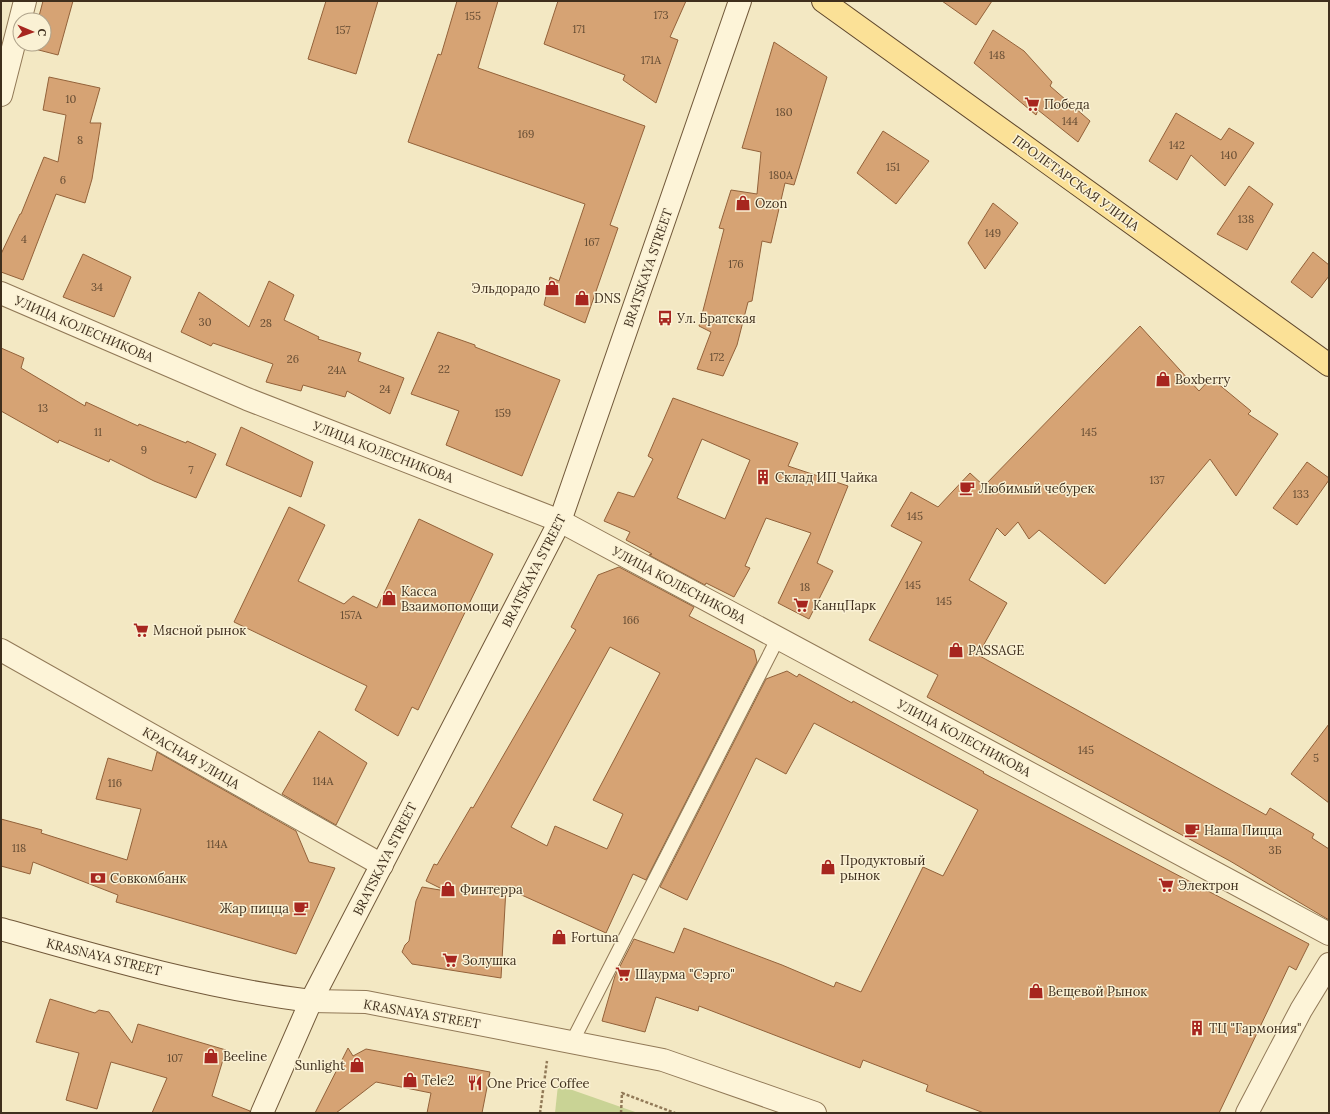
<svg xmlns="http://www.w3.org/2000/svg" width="1330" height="1114" font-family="Lora,serif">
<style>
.green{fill:#c9d395}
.building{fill:#d6a374;stroke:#93623a;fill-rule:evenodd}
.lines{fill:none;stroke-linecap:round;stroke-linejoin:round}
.lane-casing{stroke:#917957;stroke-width:15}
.street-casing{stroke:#917957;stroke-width:24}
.secondary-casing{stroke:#72593a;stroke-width:24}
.primary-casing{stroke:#5e462c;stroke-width:24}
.path{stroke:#917957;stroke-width:2.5;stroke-dasharray:3 2;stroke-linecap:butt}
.lane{stroke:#fdf4d8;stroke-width:13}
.street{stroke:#fdf4d8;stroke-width:22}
.secondary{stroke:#fdf4d8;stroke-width:22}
.primary{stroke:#fbe197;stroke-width:22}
.labels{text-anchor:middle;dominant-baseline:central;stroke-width:3;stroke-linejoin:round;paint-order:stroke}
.number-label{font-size:11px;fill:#654c33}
.poi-label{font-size:13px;fill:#3f2f1d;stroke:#faf1d4;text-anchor:start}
.street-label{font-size:13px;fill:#3f2f1d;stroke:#faf1d4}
</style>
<rect width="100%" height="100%" fill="#f3e8c3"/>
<path class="green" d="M558,1085l80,28h-83z"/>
<g class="building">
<path d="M43,1h30l-15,54 -27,-7 1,-4h12v-24h-6z"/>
<path d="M326,1h52l-22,73 -48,-15z"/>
<path d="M457,1h41l-20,67 167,58 -35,99 8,3 -33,95 -41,-18 6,-28 9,4 26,-77 -177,-62 30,-88 3,1z"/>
<path d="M558,1h128l-16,36 8,3 -22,63 -33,-23 2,-5 -81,-31z"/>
<path d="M942,1h50l-16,24z"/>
<path d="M993,30l31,21 28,31 -2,4 40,35 -12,21 -40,-32 -2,5 -62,-52z"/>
<path d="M774,42l53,35 -33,108 -9,-2 -14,60 -9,-2 -10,60 -4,1 -11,43 -14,31 -26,-7 14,-37 -12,-6 25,-97 -5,-1 12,-38 26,4 4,-42 -19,-4z"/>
<path d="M49,77l51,11 -10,35h11l-9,56 -7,24 -29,-9 -33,86 -22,-8v-18l19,-40h1l23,-57 14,5 8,-47 -23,-5z"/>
<path d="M1176,113l45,27 8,-12 25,15 -29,43 -34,-31 -14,25 -28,-19z"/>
<path d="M883,131l46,30 -33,43 -39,-31z"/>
<path d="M1249,186l24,18 -26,46 -30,-16z"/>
<path d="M993,203l25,20 -33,46 -17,-26z"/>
<path d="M1313,252l16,13v11l-17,22 -21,-16z"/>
<path d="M83,254l48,23 -17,40 -51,-20z"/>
<path d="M269,281l25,14 -10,25 35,17 -1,2 43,14 -3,8 46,17 -14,36 -43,-23 -2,6 -42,-12 -2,6 -35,-9 7,-18 -60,-21 -2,3 -30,-14 18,-40 50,35z"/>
<path d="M1140,326l59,65 12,-13 40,33 -3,3 30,20 -42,62 -26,-37 -105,125 -66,-54 -10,9 -11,-17 -13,14 -8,-8 -28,52 38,23 -29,52 288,160 4,-7 44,26 -2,4 17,11v71l-99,-59 -303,-164 11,-22 -69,-35 53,-98 -31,-16 20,-34 27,15 32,-34 14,13z"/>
<path d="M438,332l37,13v2l85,33 -38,96 -76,-31 13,-34 -48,-17z"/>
<path d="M1,348l23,10 -3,10 64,38 1,-4 52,24 1,-2 47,19 1,-2 29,13 -20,44 -42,-17 -44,-22 -1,3 -50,-22 -1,3 -57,-32z"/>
<path d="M673,398l125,45 -10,23 60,20 -31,77 16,8 -24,48 -31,-16 33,-70 -45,-15 -21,48 5,2 -16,29 -28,-14 -1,2 -56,-30 3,-1 -26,-14 4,-8 -26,-11 14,-29 16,5 19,-38 -5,-3zM702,439l48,21 -25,59 -48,-21z"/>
<path d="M241,427l72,35 -12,35 -75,-32z"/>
<path d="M1307,462l22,16v2l-32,45 -24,-17z"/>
<path d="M289,507l36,18 -27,56 46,23 9,-8 24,12 42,-89 74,35 -75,156 -6,-3 -14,29 -43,-26 12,-24 -133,-64z"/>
<path d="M619,567l75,40 -5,9 65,34 3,12 -111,218 -13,-6 -27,59 -100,-45 -5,90 -89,-14 -10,-12 3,-7 4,-4 7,-40 6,-14 24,4 -20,-10 8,-17 3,1 34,-58 2,1 103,-178 -5,-3 27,-52zM610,647l50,26 -67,127 30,14 -16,35 -52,-23 -8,20 -36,-19z"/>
<path d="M787,671l10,6 2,-3 53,29 1,-2 131,71 -1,1 326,171 -13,26 -7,-4 -70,147h-235l-58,-22 2,-6 -65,-25 -3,8 -161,-62 -1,5 -42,-14 -11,35 -43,-11 13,-45 19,-37 40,14 10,-25 98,37 52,22 2,-5 25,10 62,-125 20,9 35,-66 -164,-87 -28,51 -30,-16 -69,142 -27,-13 106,-208z"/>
<path d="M1329,724v79l-38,-29z"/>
<path d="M319,731l48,32 -31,62 -54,-31z"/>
<path d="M157,752l139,79 13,31 26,6 -39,86 -180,-52 2,-7 -85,-33 -3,12 -29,-8v-47l41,11 -1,3 86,27 14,-51 -45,-10 12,-41 44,13z"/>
<path d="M50,999l45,14 4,-3 10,2 23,31 6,-19 88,26 -14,46 38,15v2h-98l15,-35 -56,-16 -14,47 -31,-9 13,-47 -43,-11z"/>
<path d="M348,1048l5,8 13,-7 124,23 -8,41h-55l4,-20 -55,-11 -40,31h-21z"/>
</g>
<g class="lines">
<g class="lane-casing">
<path id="lane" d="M572,1042l206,-404"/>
</g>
<g class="street-casing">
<g id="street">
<path d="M1,95l24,-94"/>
<path d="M1,293l246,106 313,122 769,413"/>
<path d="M1,650l381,215"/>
<path d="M311,1001l55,1 297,58 152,53"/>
<path d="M1247,1113l54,-103 28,-46"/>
</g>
</g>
<g class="secondary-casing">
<g id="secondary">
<path d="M1,929c102,29 205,59 310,72"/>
<path d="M262,1113l49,-112 249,-480 180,-520"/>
</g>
</g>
<g class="primary-casing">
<path id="primary" d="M823,1l506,364"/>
</g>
<g class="path">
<path d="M540,1113l7,-52"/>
<path d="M621,1113l1,-20 53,20"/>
</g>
<use href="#lane" class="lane"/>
<use href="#street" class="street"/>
<use href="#secondary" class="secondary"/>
<use href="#primary" class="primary"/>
</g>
<defs>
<g id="supermarket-bare" transform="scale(1.2)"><path d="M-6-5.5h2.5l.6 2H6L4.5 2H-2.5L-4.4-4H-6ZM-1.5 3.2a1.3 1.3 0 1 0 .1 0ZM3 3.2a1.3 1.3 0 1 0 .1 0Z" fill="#a7261f" stroke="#faf1d4" stroke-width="2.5" paint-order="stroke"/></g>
<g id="shop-bare" transform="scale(1.2)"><path d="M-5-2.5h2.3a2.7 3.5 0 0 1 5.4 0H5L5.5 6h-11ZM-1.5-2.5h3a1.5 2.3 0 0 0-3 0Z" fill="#a7261f" stroke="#faf1d4" stroke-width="2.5" paint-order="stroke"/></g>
<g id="bus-bare" transform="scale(1.2)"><path d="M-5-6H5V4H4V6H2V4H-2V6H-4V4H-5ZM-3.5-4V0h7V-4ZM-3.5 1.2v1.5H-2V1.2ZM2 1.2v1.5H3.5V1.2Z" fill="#a7261f" stroke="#faf1d4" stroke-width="2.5" paint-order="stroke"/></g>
<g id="building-bare" transform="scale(1.2)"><path d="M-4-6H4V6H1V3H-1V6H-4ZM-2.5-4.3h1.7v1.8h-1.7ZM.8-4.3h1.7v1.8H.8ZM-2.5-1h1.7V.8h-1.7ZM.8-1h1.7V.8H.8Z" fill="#a7261f" stroke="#faf1d4" stroke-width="2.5" paint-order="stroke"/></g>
<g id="cafe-bare" transform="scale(1.2)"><path d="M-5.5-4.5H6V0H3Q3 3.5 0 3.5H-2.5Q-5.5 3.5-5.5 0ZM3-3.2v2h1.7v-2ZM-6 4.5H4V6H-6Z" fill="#a7261f" stroke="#faf1d4" stroke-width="2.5" paint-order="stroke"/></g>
<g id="bank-bare" transform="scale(1.2)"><path d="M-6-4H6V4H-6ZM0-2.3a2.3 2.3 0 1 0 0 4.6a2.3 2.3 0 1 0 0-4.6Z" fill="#a7261f" stroke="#faf1d4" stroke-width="2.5" paint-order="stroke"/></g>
<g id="restaurant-bare" transform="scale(1.2)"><path d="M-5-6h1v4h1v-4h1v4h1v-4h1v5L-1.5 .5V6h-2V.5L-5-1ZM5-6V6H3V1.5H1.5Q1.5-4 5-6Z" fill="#a7261f" stroke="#faf1d4" stroke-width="2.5" paint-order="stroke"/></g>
</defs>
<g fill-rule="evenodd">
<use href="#supermarket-bare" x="1032" y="104"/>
<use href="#shop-bare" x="743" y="203"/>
<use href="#shop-bare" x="552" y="288"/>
<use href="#shop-bare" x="582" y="298"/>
<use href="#bus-bare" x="665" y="318"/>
<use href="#shop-bare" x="1163" y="379"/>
<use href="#building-bare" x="763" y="477"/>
<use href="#cafe-bare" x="967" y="488"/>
<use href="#shop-bare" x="389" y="598"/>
<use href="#supermarket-bare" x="801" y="605"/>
<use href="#supermarket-bare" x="141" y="630"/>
<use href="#shop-bare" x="956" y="650"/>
<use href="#cafe-bare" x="1192" y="830"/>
<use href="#shop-bare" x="828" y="867"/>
<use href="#bank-bare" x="98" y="878"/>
<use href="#supermarket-bare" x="1166" y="885"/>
<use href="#shop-bare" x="448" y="889"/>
<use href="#cafe-bare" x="301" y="908"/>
<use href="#shop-bare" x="559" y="937"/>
<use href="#supermarket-bare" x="450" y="960"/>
<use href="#supermarket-bare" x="623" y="974"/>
<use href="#shop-bare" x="1036" y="991"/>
<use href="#building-bare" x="1197" y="1028"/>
<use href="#shop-bare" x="211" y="1056"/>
<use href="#shop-bare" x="357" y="1065"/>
<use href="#shop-bare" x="410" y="1080"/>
<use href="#restaurant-bare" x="475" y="1083"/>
</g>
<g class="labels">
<g class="number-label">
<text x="661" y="15">173</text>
<text x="473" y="16">155</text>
<text x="579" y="29">171</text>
<text x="343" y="30">157</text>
<text x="997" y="55">148</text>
<text x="651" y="60">171А</text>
<text x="71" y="99">10</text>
<text x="784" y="112">180</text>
<text x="1070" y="121">144</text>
<text x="526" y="134">169</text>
<text x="80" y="140">8</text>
<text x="1177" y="145">142</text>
<text x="1229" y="155">140</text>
<text x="893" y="167">151</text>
<text x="781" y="175">180А</text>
<text x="63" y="180">6</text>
<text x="1246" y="219">138</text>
<text x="993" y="233">149</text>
<text x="24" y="239">4</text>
<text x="592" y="242">167</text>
<text x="736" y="264">176</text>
<text x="97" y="287">34</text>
<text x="205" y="322">30</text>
<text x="266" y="323">28</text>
<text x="717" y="357">172</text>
<text x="293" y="359">26</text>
<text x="444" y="369">22</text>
<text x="337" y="370">24А</text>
<text x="385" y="389">24</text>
<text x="43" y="408">13</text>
<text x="503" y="413">159</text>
<text x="98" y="432">11</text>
<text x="1089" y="432">145</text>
<text x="144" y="450">9</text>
<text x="191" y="470">7</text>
<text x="1157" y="480">137</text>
<text x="1301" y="494">133</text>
<text x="915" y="516">145</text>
<text x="913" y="585">145</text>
<text x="805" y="587">18</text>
<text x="944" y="601">145</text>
<text x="351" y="615">157А</text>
<text x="631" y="620">166</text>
<text x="1086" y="750">145</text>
<text x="1316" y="758">5</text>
<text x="323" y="781">114А</text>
<text x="115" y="783">116</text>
<text x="217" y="844">114А</text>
<text x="19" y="848">118</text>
<text x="1275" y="850">3Б</text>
<text x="175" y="1058">107</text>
</g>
<g class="poi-label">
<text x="1044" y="104">Победа</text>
<text x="755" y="203">Ozon</text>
<text x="540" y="288" text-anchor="end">Эльдорадо</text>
<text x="594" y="298">DNS</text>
<text x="677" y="318">Ул. Братская</text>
<text x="1175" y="379">Boxberry</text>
<text x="775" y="477">Склад ИП Чайка</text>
<text x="979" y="488">Любимый чебурек</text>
<text x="401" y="591">Касса<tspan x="401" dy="15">Взаимопомощи</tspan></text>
<text x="813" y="605">КанцПарк</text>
<text x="153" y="630">Мясной рынок</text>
<text x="968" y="650">PASSAGE</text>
<text x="1204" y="830">Наша Пицца</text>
<text x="840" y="860">Продуктовый<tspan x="840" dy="15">рынок</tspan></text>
<text x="110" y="878">Совкомбанк</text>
<text x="1178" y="885">Электрон</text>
<text x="460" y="889">Финтерра</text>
<text x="289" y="908" text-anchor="end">Жар пицца</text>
<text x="571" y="937">Fortuna</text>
<text x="462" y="960">Золушка</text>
<text x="635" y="974">Шаурма "Сэрго"</text>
<text x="1048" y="991">Вещевой Рынок</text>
<text x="1209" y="1028">ТЦ "Гармония"</text>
<text x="223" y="1056">Beeline</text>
<text x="345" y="1065" text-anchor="end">Sunlight</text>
<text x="422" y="1080">Tele2</text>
<text x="487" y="1083">One Price Coffee</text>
</g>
<g class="street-label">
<text transform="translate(1076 183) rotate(36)">ПРОЛЕТАРСКАЯ УЛИЦА</text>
<text transform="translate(648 268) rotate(-71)">BRATSKAYA STREET</text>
<text transform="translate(84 329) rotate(23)">УЛИЦА КОЛЕСНИКОВА</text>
<text transform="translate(383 452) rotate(21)">УЛИЦА КОЛЕСНИКОВА</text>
<text transform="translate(534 571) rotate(-63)">BRATSKAYA STREET</text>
<text transform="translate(679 585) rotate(28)">УЛИЦА КОЛЕСНИКОВА</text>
<text transform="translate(964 738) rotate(28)">УЛИЦА КОЛЕСНИКОВА</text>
<text transform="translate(191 758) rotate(30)">КРАСНАЯ УЛИЦА</text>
<text transform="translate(385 859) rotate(-63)">BRATSKAYA STREET</text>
<text transform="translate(104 957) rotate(14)">KRASNAYA STREET</text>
<text transform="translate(422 1014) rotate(10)">KRASNAYA STREET</text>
</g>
</g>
<rect width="1330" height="1114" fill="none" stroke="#3f2f1d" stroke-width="4"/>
<g transform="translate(32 32) rotate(92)"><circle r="19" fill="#faf1d4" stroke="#afa38b"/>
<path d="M0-3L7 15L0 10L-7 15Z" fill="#a7261f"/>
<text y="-6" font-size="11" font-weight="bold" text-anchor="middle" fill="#3f2f1d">С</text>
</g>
</svg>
